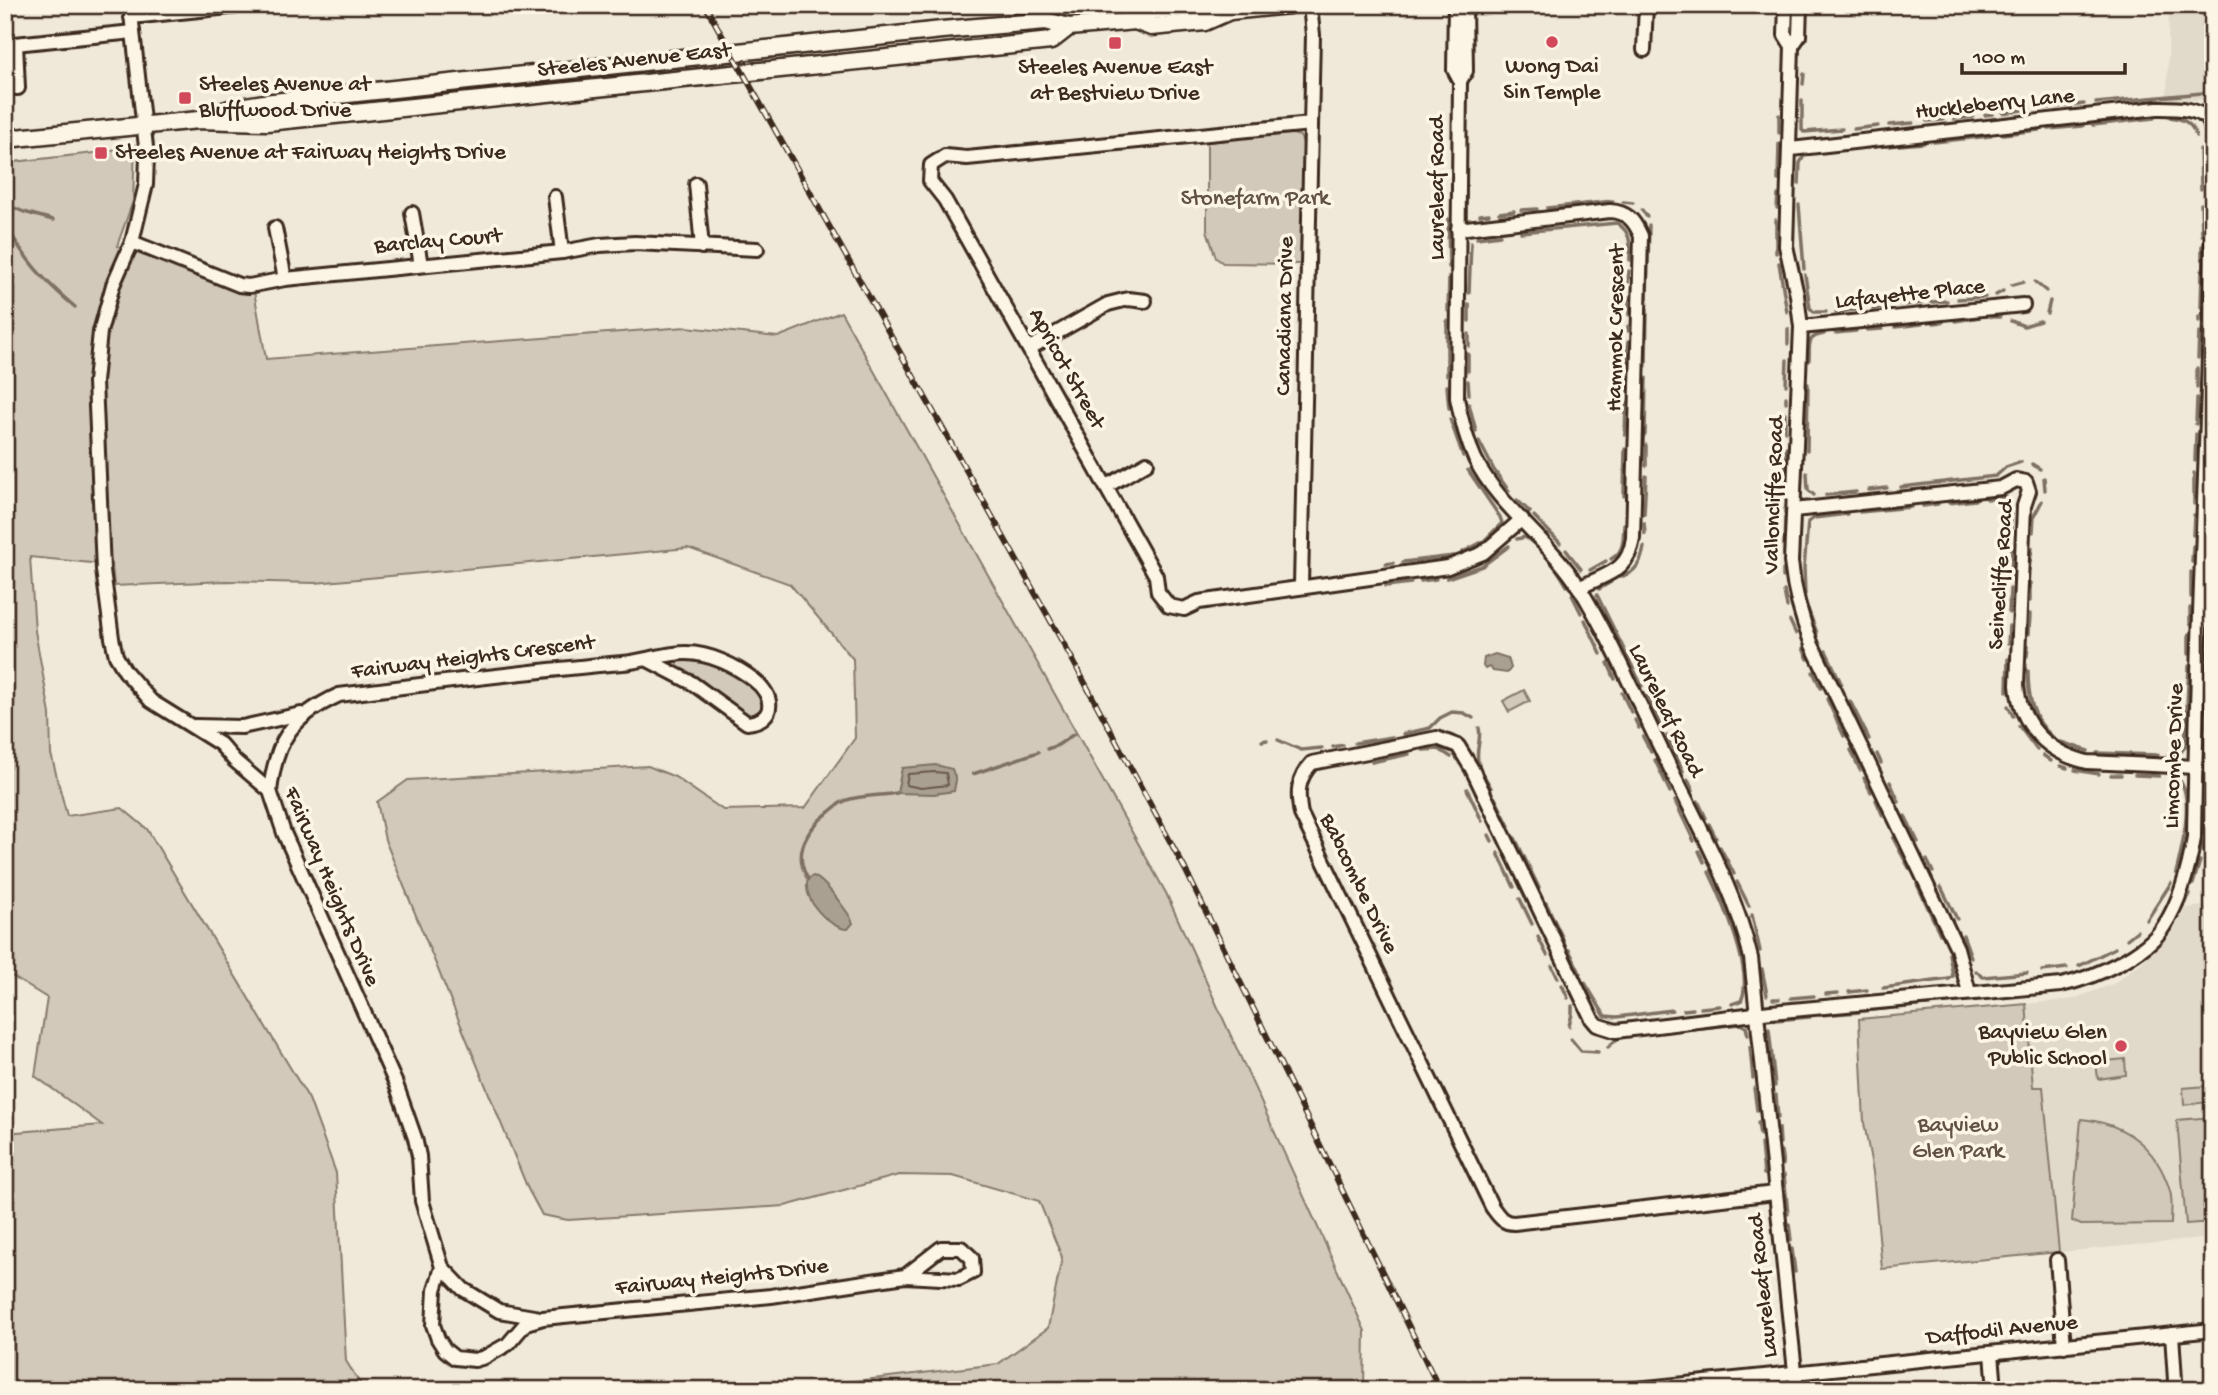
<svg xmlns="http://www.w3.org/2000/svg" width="2218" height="1395" font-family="'Gochi Hand',sans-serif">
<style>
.built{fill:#e1d9c9}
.green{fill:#d2c9ba;stroke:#867a6c;stroke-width:2}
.water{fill:#aaa091;stroke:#7e7163;stroke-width:2}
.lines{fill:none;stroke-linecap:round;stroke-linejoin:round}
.shore{stroke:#67594c;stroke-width:2}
.stream{stroke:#7e7163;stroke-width:3.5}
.minor-casing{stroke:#3b2a1e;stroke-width:18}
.major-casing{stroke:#3b2a1e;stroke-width:21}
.minor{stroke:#fcf5e5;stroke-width:12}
.major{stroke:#fcf5e5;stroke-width:16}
.rail-casing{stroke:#3b2a1e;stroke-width:6}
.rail{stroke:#fcf5e5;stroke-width:3.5;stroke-dasharray:10;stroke-linecap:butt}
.poi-dot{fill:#d1495b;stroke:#fcf5e5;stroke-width:2.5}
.labels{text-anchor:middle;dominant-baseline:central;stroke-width:7;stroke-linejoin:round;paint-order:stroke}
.street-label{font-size:23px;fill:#3b2a1e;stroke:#fcf5e5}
.poi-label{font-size:23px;fill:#3b2a1e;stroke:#fcf5e5}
.park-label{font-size:23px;fill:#615245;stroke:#fcf5e5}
</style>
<rect width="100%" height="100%" fill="#f0e9d9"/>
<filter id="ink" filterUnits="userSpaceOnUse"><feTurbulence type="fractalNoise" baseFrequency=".0143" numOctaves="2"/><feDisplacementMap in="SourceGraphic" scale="14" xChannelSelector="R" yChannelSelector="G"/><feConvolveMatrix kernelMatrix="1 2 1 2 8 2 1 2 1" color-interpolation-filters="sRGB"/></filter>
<g filter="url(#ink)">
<g class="built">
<path d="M2169,5h44v90l-3,5h-43z"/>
<path d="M2213,905v333l-154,14 -16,-164h-10l-7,-84 47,-5 40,-15 30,-23 26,-25 17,-28z"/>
</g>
<g class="green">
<path d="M1289,133l11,3 4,9 -3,119 -78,-1 -7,-5 -9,-28v-88z"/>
<path d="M135,145l-2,56 -16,45 118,43 19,2 12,68 420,-32 92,10 63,-25 325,581 199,438 -1,59h-584l218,-26 50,-36 14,-71 -23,-56 -86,-25 -54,-1 -114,31 -217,14 -26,-5 -14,-26 -143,-349 -8,-38 31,-22 240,-14 27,11 48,33 82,-2 50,-70 -2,-79 -63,-75 -102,-36 -373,35 -89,-2 -112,5 -2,-21 -82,-8 5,74 15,83 1,40 16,62 55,-8 25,21 162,270 27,74 10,188 18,29h-359v-257l97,-8 -67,-49 12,-78 -42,-26v-809l98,-11z"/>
<path d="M679,660c30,1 71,13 85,43l-5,13 -7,3 -9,-4 -41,-35 -26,-13z"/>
<path d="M1524,690l6,11 -21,11 -6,-11z"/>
<path d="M2026,1004l7,83h10l16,165 -177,17 -9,-97 -9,-49 -5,-104z"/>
<path d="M2125,1059l1,16 -28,4 -2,-17z"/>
<path d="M2207,1086l2,16 -25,3 -1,-17z"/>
<path d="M2213,1117v105l-27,2 -9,-104z"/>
<path d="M2081,1119c44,4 76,28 89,72 3,10 1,23 1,33l-90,1 -9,-4z"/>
</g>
<g class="water">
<path d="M1495,654l13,4 3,10 -4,5 -14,-2 -4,-4 -4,2 -2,-3 1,-8z"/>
<path d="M936,765l16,4 4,11 -2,11 -20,3 -37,-1 5,-25z"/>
<path d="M813,876c11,3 36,37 40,47l-5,6c-19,0 -47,-31 -40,-50z"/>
</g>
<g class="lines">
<path class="shore" d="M934,772l12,1 2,12 -27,3 -15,-3 2,-11z"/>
<g class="stream">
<path d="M1803,84l1,-10"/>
<path d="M1802,101v29l2,2 38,-3"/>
<path d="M2096,103l117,-11"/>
<path d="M2045,108l39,-4"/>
<path d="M2003,113l26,-4"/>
<path d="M1779,115v18"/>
<path d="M1985,115l8,-1"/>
<path d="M2170,117c14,2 22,6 26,19"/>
<path d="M1954,119l19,-2"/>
<path d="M1927,121l16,-1"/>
<path d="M1889,125l24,-2"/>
<path d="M2093,125l61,-7"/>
<path d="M1854,129l24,-3"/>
<path d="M2049,129l34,-3"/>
<path d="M2003,134l36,-4"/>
<path d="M1934,142l56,-6"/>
<path d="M1886,146l38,-3"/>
<path d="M1867,148h1"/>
<path d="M2200,150l1,39"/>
<path d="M1825,152l28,-3"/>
<path d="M1778,180l1,-36"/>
<path d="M1799,184l1,-21 4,-7 7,-3"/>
<path d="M1623,202l10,1"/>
<path d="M2201,204l1,31"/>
<path d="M7,205l17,7 29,8"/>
<path d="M1799,205l5,64"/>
<path d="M1547,208l66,-7"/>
<path d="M1777,208l1,-13"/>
<path d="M1521,210l16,-1"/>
<path d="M1642,210l5,7"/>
<path d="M1499,213l15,-2"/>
<path d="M1480,215l9,-1"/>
<path d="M1448,219l1,48"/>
<path d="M1776,220v33"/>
<path d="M5,224c22,38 36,54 70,83"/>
<path d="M1521,232l96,-9c15,10 13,21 13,37"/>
<path d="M1477,238l23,-3"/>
<path d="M2202,246v13"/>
<path d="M1779,263l8,49"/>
<path d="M1805,275l5,33 4,4h12"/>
<path d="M1628,282l1,-11"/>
<path d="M2035,282l11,9"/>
<path d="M2012,285l11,-3"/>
<path d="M1469,293l2,-50"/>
<path d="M1996,295l7,-4"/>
<path d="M1647,299l2,-74"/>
<path d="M1958,299l27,-2"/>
<path d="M1931,302l16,-1"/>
<path d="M1901,305l21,-2"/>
<path d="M2201,307l1,-37"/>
<path d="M1873,309l10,-2"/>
<path d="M1448,311l1,-34"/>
<path d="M1836,312l28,-3"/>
<path d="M2047,313l3,-12"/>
<path d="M1629,315v-18"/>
<path d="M1991,317h9"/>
<path d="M1469,321v-17"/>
<path d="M1955,321l25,-4"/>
<path d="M2011,321l13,5 16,-5"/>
<path d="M2199,321v-5"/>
<path d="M1934,323l9,-1"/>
<path d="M1895,327l27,-3"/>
<path d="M1867,330l15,-1"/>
<path d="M1628,331v-5"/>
<path d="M1835,333l21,-2"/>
<path d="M1788,344v-15"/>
<path d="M1469,346v-12"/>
<path d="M2198,358l1,-26"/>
<path d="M1809,360c1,-17 -3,-23 15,-26"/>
<path d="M1627,364l1,-23"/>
<path d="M1646,366l1,-57"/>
<path d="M1468,371v-17"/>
<path d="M1447,375v-54"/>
<path d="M1468,381l1,13"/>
<path d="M1786,385l1,-25"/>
<path d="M1447,386l2,22"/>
<path d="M2197,387v-19"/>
<path d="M1626,390l1,-13"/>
<path d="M1786,402v-5"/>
<path d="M1469,404l7,27"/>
<path d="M1785,413v18"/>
<path d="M1450,419l13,37"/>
<path d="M2196,424l1,-26"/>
<path d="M1625,435l1,-32"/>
<path d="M1645,435l1,-57"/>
<path d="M1479,441l15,29 15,21"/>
<path d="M1646,445v21"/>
<path d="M1807,450l1,-66"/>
<path d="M2195,461l1,-27"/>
<path d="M2032,464l8,5"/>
<path d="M1807,473l1,17 6,5"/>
<path d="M2044,478l1,12"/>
<path d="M1901,487l95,-11 10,-9 15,-5"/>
<path d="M1869,490l18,-2"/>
<path d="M1785,495l1,-48"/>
<path d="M1826,495l30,-3"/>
<path d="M1624,496l1,-47"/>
<path d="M1987,499l20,-1 4,10v26"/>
<path d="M1517,500l13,12"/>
<path d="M1949,503l26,-3"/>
<path d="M2194,504v-31"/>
<path d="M1923,506l15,-2"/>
<path d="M1860,512l51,-5"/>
<path d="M1785,513v-4"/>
<path d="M1644,514l2,-38"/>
<path d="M1534,516l26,27"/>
<path d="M1644,523l1,11"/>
<path d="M2033,532l1,-16 8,-15"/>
<path d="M2193,535l1,-20"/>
<path d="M1517,539l8,-2c17,11 32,31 42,49"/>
<path d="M1566,550l15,19"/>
<path d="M1463,552l21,-11 18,-18 -2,-6 -32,-47"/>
<path d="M1784,554l1,-36"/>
<path d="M2212,557v-10"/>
<path d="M1611,559c14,-7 12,-21 13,-35"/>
<path d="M1403,562l51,-6"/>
<path d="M2192,562l1,-16"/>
<path d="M1386,564l7,-1"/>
<path d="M2029,569l3,-21"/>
<path d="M1590,570l16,-9"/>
<path d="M1623,576c14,-4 19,-16 21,-29"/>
<path d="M1783,577v-7"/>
<path d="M1447,578l35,-12 27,-20"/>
<path d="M2011,580l1,-34"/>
<path d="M1421,581l15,-2"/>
<path d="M2030,583v18"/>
<path d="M1386,586l25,-3"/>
<path d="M1599,589l12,-7"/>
<path d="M1784,591l3,16"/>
<path d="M1805,594l-1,-27 4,-45 6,-4 33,-4"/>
<path d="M1572,595l9,18"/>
<path d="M1597,595l45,91"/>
<path d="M2191,597v-25"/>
<path d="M1808,609l9,24"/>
<path d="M2009,613l1,-24"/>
<path d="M2210,616l1,-48"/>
<path d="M1585,620l16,34"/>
<path d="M1790,621l6,13"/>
<path d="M2190,624v-16"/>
<path d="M2029,634l1,-20"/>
<path d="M2008,644l1,-18"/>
<path d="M1803,648l5,11"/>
<path d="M1826,651l15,32"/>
<path d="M2189,654v-20"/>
<path d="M2027,656l1,-10"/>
<path d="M2209,657l1,-29"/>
<path d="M1608,663l7,16"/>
<path d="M2028,671c0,25 4,48 24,65"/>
<path d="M1813,672l8,16"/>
<path d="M2208,676v-8"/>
<path d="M2007,691l1,-32"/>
<path d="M1622,693l9,19"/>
<path d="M1647,696l15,31"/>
<path d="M1827,699l17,37"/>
<path d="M1850,701l19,38"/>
<path d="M2008,706l5,10"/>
<path d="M2208,713v-25"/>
<path d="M1635,720l4,8"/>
<path d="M2019,726l18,24"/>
<path d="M2208,727v-3"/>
<path d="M1479,728c3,13 -5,23 0,37"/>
<path d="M1403,734l27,-6 10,-10 12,-6 12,1 9,5"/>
<path d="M1667,736l16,35"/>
<path d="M1643,737l8,15"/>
<path d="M1278,740l23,10 21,-2"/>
<path d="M1262,741l5,-1"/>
<path d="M2061,742l27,9"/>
<path d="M1355,743l37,-6"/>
<path d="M1333,747l10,-2"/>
<path d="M1047,749l11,-4 16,-11"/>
<path d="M1423,750l16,-1 12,8"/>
<path d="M1851,750l9,20"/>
<path d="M2097,753l61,2"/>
<path d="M1877,754l4,9"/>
<path d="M2043,755l8,6"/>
<path d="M2168,755l12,-2 5,-6 4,-81"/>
<path d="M1655,760l15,32"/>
<path d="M1372,762l37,-8"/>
<path d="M2207,764l1,-29"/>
<path d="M2061,766l6,2"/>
<path d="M2075,770l24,4"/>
<path d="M973,774l65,-22"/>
<path d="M2111,775h10"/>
<path d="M2135,775l24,1"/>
<path d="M2172,775c27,9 9,78 4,98"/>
<path d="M1484,776l7,12"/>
<path d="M1864,778l7,14"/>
<path d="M1688,780l5,11"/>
<path d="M1890,782l9,20"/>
<path d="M1467,789l15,32"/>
<path d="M2206,790v-16"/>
<path d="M1495,798l14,28"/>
<path d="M1876,800l7,16"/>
<path d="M1675,801l19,40"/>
<path d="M1698,801l8,17"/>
<path d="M1905,816l13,26"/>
<path d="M1709,824l7,14"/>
<path d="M2204,834l2,-34"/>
<path d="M1489,835l3,6"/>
<path d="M1515,838l24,50"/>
<path d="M1893,838l16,30"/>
<path d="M1720,847l8,15"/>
<path d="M1699,851l5,11"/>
<path d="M2202,851l1,-8"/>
<path d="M1498,853l16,34"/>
<path d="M1927,860l6,12"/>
<path d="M1729,864l5,10"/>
<path d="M1709,872c13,27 46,101 32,129l-9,3"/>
<path d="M808,879c-16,-26 -1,-50 21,-67 5,-4 11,-10 18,-12 16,-5 34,-4 50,-7"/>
<path d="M1737,882l12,24"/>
<path d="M1917,884l23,50"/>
<path d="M2193,884l7,-23"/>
<path d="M1941,887l16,32"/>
<path d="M1520,899l12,25"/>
<path d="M1546,903l17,36"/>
<path d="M2180,911l10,-17"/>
<path d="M1752,915l8,36"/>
<path d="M2147,920l24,-37"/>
<path d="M1963,935l8,22"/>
<path d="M1538,937l9,18"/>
<path d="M2127,939l10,-8"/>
<path d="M1569,950l11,23"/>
<path d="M1552,966l6,12"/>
<path d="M2079,966l36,-18"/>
<path d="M1762,969l5,26"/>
<path d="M1976,971l7,6 44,-4"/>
<path d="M2042,971l25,-3"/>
<path d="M1585,983l20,33 12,1 55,-7"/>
<path d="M1562,985l6,13"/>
<path d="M1883,988l66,-9 4,-3 -4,-22"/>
<path d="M1849,992l18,-2"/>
<path d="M1826,994l12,-1"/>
<path d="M1791,998l23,-2"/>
<path d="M1773,999h6"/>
<path d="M1701,1008l19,-2"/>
<path d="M1897,1008l118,-12"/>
<path d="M1684,1010l9,-1"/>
<path d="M1863,1011l30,-3"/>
<path d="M1820,1015l40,-3"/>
<path d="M1776,1020l34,-3"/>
<path d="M1569,1026l3,-12v-8"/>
<path d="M1769,1029l6,57"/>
<path d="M1662,1032l78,-8 6,3 2,8"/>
<path d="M1639,1034l12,-1"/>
<path d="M1571,1039l10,12 17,1"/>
<path d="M1608,1047l8,-7 7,-3"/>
<path d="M1750,1047l3,31"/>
<path d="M1754,1088l3,22"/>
<path d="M1776,1095l2,23"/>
<path d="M1758,1122l2,13"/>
<path d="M1779,1128l1,15"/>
<path d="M1761,1144l3,30"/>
<path d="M1781,1151l2,14"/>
<path d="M1784,1175l4,39"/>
<path d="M1789,1224l2,16"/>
<path d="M1792,1249l3,23"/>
</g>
<g class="minor-casing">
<g id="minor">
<path d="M130,5l17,151 -1,28 -14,58 -19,43 -13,47 -5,50 8,188 9,68 4,18 9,15 26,30 69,43 15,17 35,30 14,42 112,251 19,54 4,18 3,45 20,66 -7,23 -2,35 5,14 7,11 10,8 20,2 10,-3 23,-13 18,-21 17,-5 228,-22 134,-20 54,3 14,-7 -1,-14 -11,-10h-20l-36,28"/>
<path d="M1455,5l-1,65 6,11 -3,317c4,21 9,41 18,61 23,47 74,81 104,128 32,52 57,111 84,166 32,67 71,132 88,205l46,432"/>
<path d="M1786,5l-1,30 7,11 -6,200 11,49 4,32 -10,235c3,30 10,55 21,83l145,303 12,44"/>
<path d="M131,17l118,-12"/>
<path d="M5,45l128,-13"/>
<path d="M1792,46l7,-10 1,-31"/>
<path d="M1644,50l2,-45"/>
<path d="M1460,81l6,-10 -1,-66"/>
<path d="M5,87l13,1 -2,-44"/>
<path d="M1311,124l-344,34 -22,-2 -14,9 -1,16 15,19 211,376 2,16 11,14 15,3 15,-7 249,-35 35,-14 39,-34"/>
<path d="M1791,149l366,-41c15,0 45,-1 53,15 3,6 2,16 3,23"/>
<path d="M696,184l6,63"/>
<path d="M555,197l7,55"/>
<path d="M412,213l9,52"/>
<path d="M275,228l10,51"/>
<path d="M1458,229l152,-18c17,1 24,9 31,25l-8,302c-5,35 -26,35 -54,50"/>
<path d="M132,242l107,43 10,1 36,-7 277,-27 38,-7 35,-2 122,6"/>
<path d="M1801,327l222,-22"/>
<path d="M1030,348l78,-44 20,-5 17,2"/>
<path d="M1107,486l40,-23"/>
<path d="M1794,510l207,-22 15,-8 10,2 3,9 -5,15 -7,179c3,41 32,68 70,77l109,5"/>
<path d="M1301,586l12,-551 -3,-30"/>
<path d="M195,726l47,1 59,-13"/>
<path d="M270,791c6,-51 21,-74 69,-96 94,-12 189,-24 284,-32 21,-2 44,-10 63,-10 24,0 50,13 68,27 20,15 23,40 -7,43l-55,-40 -44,-23"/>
<path d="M1775,1193l-261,30c-12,0 -16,-8 -22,-16l-191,-393c-4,-21 -4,-35 11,-51l125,-25 21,8 14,23 120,250 5,6 19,6 155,-19 290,-27c32,-7 85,-30 103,-59 17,-26 25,-58 30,-88 3,-228 18,-455 19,-682"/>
<path d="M2057,1260l7,86"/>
<path d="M442,1267l21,22 36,22 41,7"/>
<path d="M1992,1353l3,37"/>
<path d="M1627,1390l586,-60"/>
<path d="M2172,1390l3,-10 -3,-46"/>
</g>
</g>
<g class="major-casing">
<g id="major">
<path d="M1135,21l16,6 54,-5 25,-11 59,-6"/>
<path d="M205,117l28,-9 31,-5 678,-73 104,-9 23,6 66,-6 17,-10 54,-5 24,5"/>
<path d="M5,139l194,-19 68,2 784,-81 18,-14"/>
</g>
</g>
<use href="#minor" class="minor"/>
<use href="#major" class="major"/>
<g class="rail-casing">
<path id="rail" d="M705,5l366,652 114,212 255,521"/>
</g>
<use href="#rail" class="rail"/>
</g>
</g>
<g class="poi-dot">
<circle cx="1552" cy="42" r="7"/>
<rect x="1108" y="36" width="14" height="14" rx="3.5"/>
<rect x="178" y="91" width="14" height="14" rx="3.5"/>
<rect x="94" y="146" width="14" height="14" rx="3.5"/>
<circle cx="2121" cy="1046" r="7"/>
</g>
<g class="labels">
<g class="street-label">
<text transform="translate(634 61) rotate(-6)">Steeles Avenue East</text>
<text transform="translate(1995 105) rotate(-6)">Huckleberry Lane</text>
<text transform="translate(1438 188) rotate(-90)">Laureleaf Road</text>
<text transform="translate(438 242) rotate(-5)">Barclay Court</text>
<text transform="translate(1910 295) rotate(-6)">Lafayette Place</text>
<text transform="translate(1286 316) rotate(-89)">Canadiana Drive</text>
<text transform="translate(1617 328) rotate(-89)">Hammok Crescent</text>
<text transform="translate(1066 369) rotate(61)">Apricot Street</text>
<text transform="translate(1775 495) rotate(-88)">Valloncliffe Road</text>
<text transform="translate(2002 575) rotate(-86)">Seinecliffe Road</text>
<text transform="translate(473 658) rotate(-7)">Fairway Heights Crescent</text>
<text transform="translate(1665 711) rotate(64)">Laureleaf Road</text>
<text transform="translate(2175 756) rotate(-88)">Limcombe Drive</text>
<text transform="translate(1358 884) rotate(64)">Babcombe Drive</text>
<text transform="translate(331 887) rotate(67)">Fairway Heights Drive</text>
<text transform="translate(722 1278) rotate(-6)">Fairway Heights Drive</text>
<text transform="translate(1764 1286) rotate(-96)">Laureleaf Road</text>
<text transform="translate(2002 1331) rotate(-6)">Daffodil Avenue</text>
</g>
<g class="poi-label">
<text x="1552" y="67">Wong Dai<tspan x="1552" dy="26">Sin Temple</tspan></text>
<text x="1115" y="68">Steeles Avenue East<tspan x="1115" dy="26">at Bestview Drive</tspan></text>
<text x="199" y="85" text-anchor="start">Steeles Avenue at<tspan x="199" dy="26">Bluffwood Drive</tspan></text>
<text x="115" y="153" text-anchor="start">Steeles Avenue at Fairway Heights Drive</text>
<text x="2107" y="1033" text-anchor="end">Bayview Glen<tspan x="2107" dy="26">Public School</tspan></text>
</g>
<g class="park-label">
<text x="1255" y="199">Stonefarm Park</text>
<text x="1958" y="1126">Bayview<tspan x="1958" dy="26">Glen Park</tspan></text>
</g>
</g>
<rect width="2218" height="1395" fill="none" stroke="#fcf5e5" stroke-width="28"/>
<rect x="14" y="14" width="2190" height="1367" fill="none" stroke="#3b2a1e" stroke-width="2.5" filter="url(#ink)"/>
<path d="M1962 63v10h163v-10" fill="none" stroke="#3b2a1e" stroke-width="3.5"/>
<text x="1973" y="63" font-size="21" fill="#3b2a1e" stroke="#fcf5e5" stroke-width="5" paint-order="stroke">100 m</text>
</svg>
